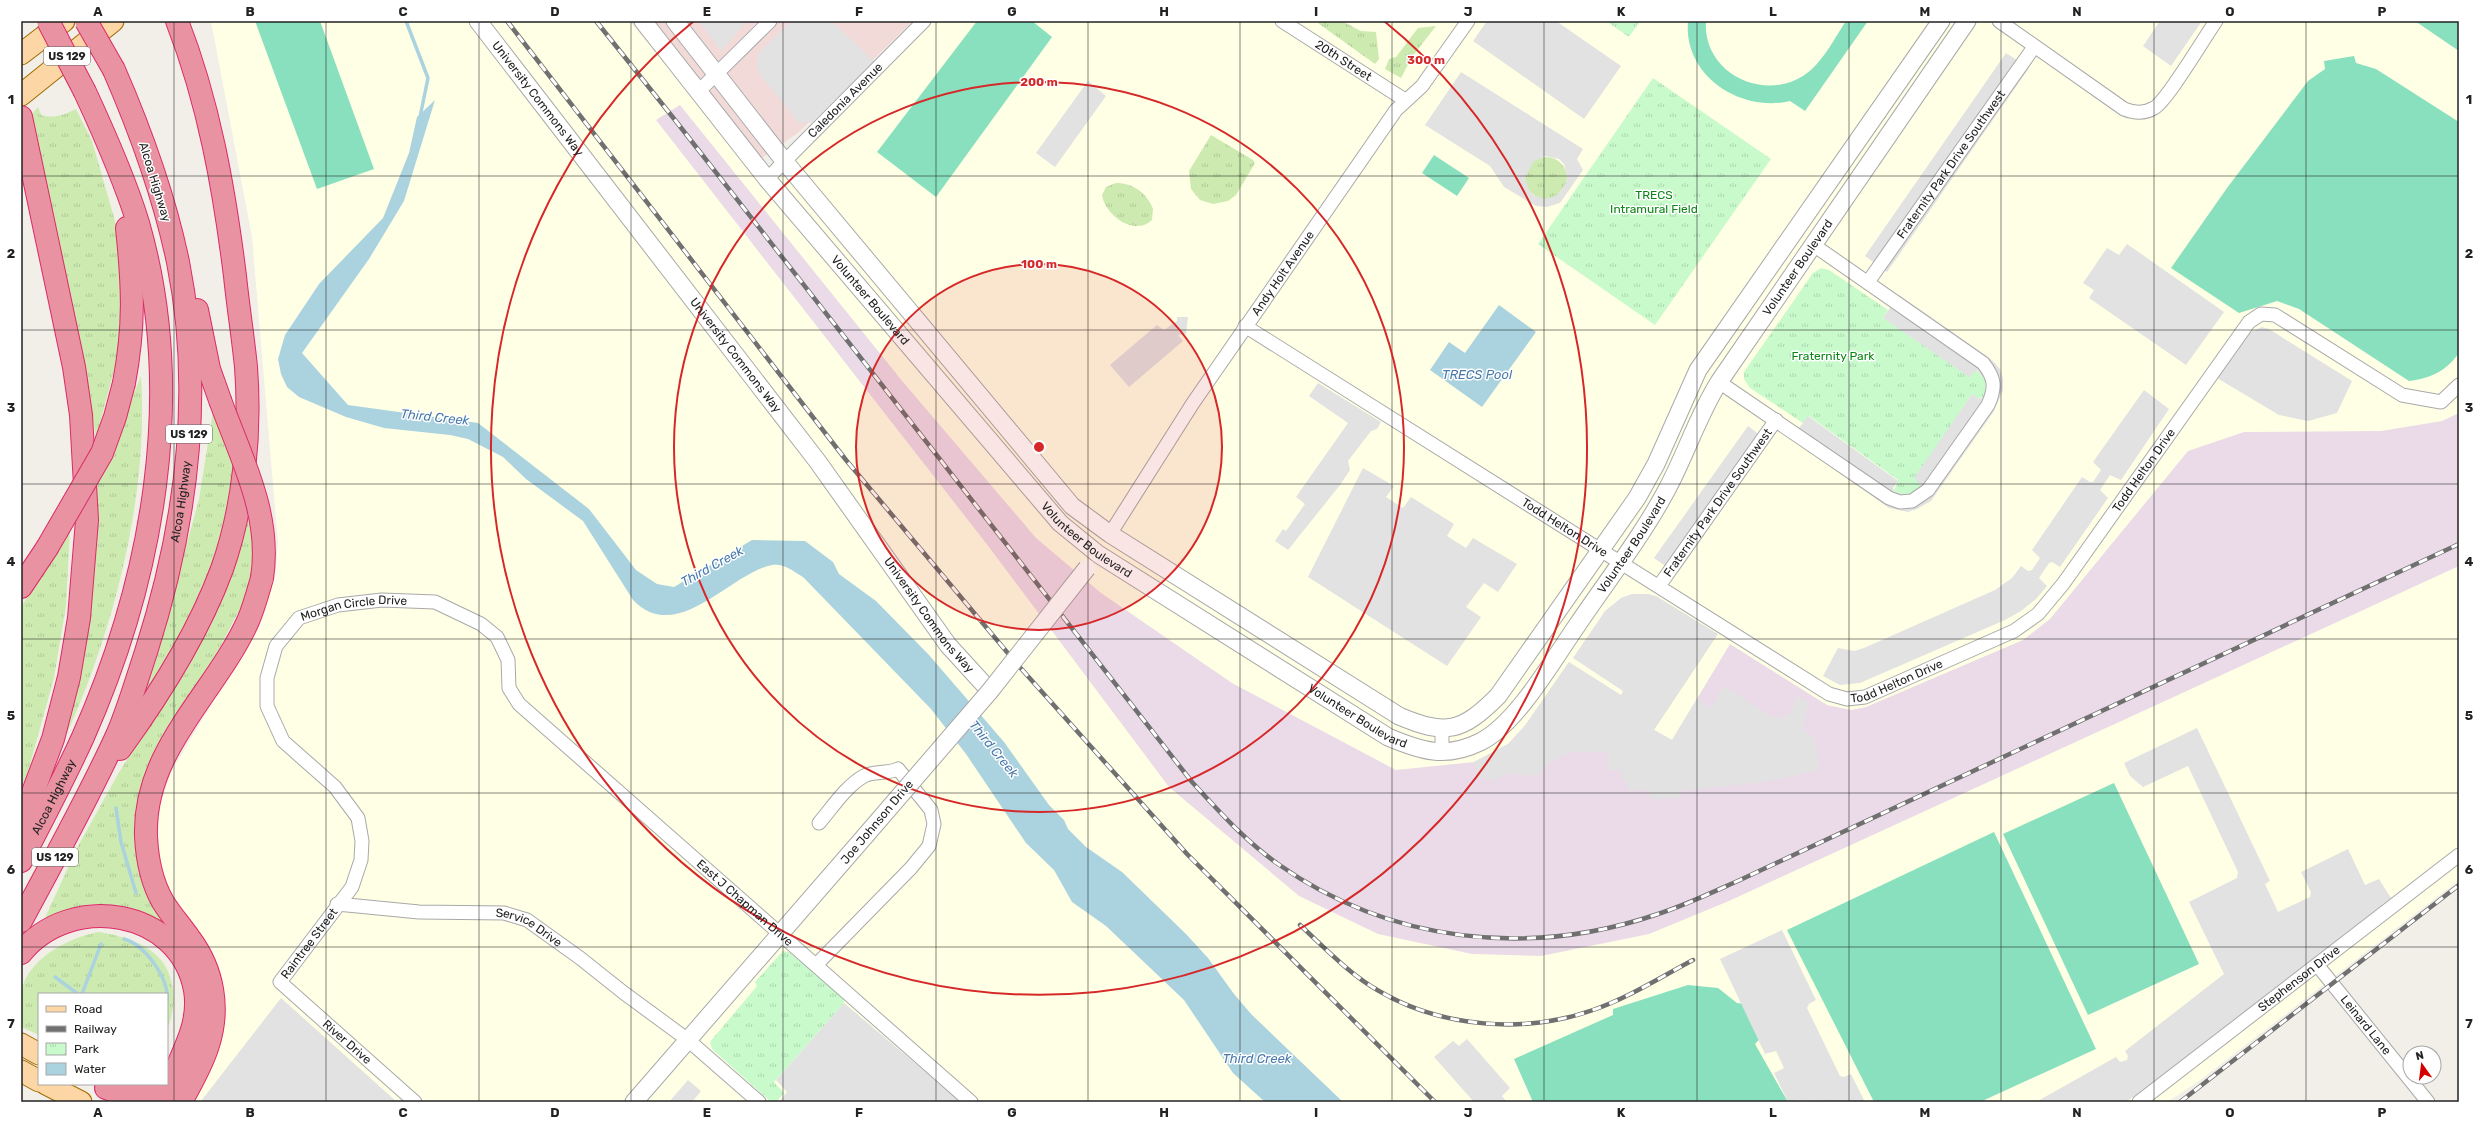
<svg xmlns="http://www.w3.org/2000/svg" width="2480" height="1123" font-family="Rubik,sans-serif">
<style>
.commercial{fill:#f2dad9}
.education{fill:#ffffe5}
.railway{fill:#ebdbe8}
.grass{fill:url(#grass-tufts)}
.park{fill:url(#park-tufts)}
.pitch{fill:#88e0be}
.parking{fill:#e2e2e2;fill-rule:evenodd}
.water{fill:#aad3df}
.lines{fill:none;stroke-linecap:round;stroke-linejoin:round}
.stream{stroke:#aad3df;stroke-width:3.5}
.minor-casing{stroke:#a9a9a9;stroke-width:15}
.tertiary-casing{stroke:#a9a9a9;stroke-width:19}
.primary-casing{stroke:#a06b00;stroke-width:23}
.motorway-casing{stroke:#dc2a67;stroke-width:24}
.minor{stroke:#fff;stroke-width:13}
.tertiary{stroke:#fff;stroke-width:17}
.primary{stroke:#fcd6a4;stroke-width:21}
.motorway{stroke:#e892a2;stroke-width:22}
.rail-casing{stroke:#707070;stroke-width:4.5}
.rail{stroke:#fff;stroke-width:3;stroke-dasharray:9;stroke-linecap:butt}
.tertiary-bridge-casing{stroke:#a9a9a9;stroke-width:19;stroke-linecap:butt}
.motorway-bridge-casing{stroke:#dc2a67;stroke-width:24;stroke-linecap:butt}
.tertiary-bridge{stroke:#fff;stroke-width:17}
.motorway-bridge{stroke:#e892a2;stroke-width:22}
.grid{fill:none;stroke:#222;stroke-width:1;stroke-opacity:0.55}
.ring{fill:none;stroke:#d62828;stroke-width:2}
.labels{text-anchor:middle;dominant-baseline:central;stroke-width:3;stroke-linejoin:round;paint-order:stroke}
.shield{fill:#fff;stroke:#646464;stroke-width:1}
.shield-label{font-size:11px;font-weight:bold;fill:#222}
.street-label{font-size:12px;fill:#222;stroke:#fff}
.park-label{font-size:12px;fill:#0c8416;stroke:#fff}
.water-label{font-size:13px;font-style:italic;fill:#4a7aab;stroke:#fff}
.centre{fill:#d62828;stroke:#fff;stroke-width:2}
.ring-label{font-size:12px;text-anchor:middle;font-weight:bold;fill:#d62828;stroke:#fff;stroke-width:3;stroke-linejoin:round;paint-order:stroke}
.neatline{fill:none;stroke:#222;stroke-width:1.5}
.grid-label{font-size:13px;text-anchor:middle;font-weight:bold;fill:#222}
</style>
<defs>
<pattern id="grass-tufts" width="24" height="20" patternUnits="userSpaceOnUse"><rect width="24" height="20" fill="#cdebb0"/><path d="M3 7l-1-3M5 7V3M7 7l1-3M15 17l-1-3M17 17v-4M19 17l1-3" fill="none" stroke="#b0c997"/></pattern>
<pattern id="park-tufts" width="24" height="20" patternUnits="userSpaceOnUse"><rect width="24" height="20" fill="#c8facc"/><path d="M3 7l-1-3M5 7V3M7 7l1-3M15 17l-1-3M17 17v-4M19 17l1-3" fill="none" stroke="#acd6af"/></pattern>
</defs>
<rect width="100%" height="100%" fill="#f2efe9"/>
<path class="commercial" d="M630,21h283l-114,111 -50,35z"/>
<path class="education" d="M211,21h419l136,166 158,-166h1535v859l-260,201 -32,21h-1971l-2,-7 30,-64 -1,-45 -15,-40 -37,-48 -11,-35 -2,-27 2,-31 11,-33 84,-140 20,-55 3,-34 -26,-306z"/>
<path class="railway" d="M680,105l223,277 133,156 65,55 131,90 164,87 78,-8 34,-18 20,-22 41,-60 85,68 18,10 58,-96 97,61 24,5 15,-3 157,-67 27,-21 138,-168 56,-19 137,-1 61,-10 17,-8v153l-730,335 -80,33 -108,22 -69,-2 -94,-20 -79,-38 -130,-109 -180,-240 -333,-427z"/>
<g class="grass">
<path d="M1315,21h27l19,10 15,1 3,27 -4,5z"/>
<path d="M1436,26l-24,31 -11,21 -16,-9 4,-10 7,-2 22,-29z"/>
<path d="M38,107l3,8c12,4 23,0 35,-6l16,32 30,104 -1,99 -25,94 -19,-112 -47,-210z"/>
<path d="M1211,135l42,25 2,3 -19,32 -8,6 -15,3 -13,-4 -9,-11 -2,-18z"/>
<circle cx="1546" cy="178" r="21"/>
<path d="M1116,183c17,0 31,10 37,26l-1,11c-18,17 -47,-5 -50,-25l4,-8z"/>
<path d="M141,376c8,121 -28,258 -78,366l31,-252z"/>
<path d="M214,405l22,59 -25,120 -75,130 24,-72 39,-143z"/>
<path d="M249,490l9,48 -5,46 -43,82 -73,160 64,178 -48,-83 -34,-15 -29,-2 -45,14 32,-70 41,-74 48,-77z"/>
<path d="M70,529l-4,77 -12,72 -27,97 -6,14v-182z"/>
<path d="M98,932c21,3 47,10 62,27 16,18 17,49 7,70v-35h-128v41l-18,-8c0,-11 -2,-24 0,-35 7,-34 47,-54 77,-60z"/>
</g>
<g class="park">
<path d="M1606,21h34l-11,16z"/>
<path d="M1653,78l118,81 -116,166 -117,-81z"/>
<path d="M1821,268l8,2 59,40 -5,8 86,58 8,-6 9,11 -1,14 -6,4 -7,-5 -57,84 7,8c-8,9 -17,11 -28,5l4,-11 -89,-64 -6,7 -53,-35 -6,-9v-7l69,-99z"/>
<path d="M783,951l6,1 54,44 1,7 -70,79 10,11 -8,9h-5l-59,-53 -2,-7 47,-56 -2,-4z"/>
</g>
<g class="pitch">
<path d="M255,21h65l54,148 -57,20z"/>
<path d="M977,21h55l20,16 -116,160 -59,-45z"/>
<path d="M1688,21h18c-4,51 56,81 97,55 19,-12 31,-37 43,-55h22l-63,90 -15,-10c-49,12 -107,-25 -102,-80z"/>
<path d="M2415,21h44v30z"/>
<path d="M2354,56l2,7 20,6 83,53v231c-14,19 -28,25 -50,28l-110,-72 -22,-8 -38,12 -68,-45 56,-80 81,-107 17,-12 -1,-8z"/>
<path d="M1434,155l35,23 -12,18 -35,-23z"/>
<path d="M2114,783l85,181 -111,51 -85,-181z"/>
<path d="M1994,832l102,217 -116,53h-106l-87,-172z"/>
<path d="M1688,985l30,3 19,15 9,1 22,26 -13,14 33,58h-255l-19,-43 99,-44v-6z"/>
</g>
<g class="parking">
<path d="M699,21h48l-26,30z"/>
<path d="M791,21h40l43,40 -63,62 -4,-2 -7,3 -39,-48 -5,-11 3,-12z"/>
<path d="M1487,21h69l65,45 -37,53 -111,-78z"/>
<path d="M2160,21h42l-31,45 -28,-20z"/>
<path d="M2006,53l23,15 -142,204 -22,-16z"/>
<path d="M1461,72l122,77 -6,10 6,11 -23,33 -13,4 -11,-1 -32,-19 -14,-21 -65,-41zM1545,156l14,3 5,5 3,13 -1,6 -9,12 -11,4 -13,-4 -4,-5 -4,-12 8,-16z"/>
<path d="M1088,81l18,15 -51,71 -19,-14z"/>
<path d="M2127,244l97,68 -38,53 -97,-67 5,-8 -11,-7 24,-35 12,7z"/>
<path d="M1899,295l93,65 8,9 3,10v11l-9,21 -63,90 -14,8 -9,3 -19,-4 -98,-69 17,-23 90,65 -5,7 1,3 10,4 6,-1 12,-8 -8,-8 58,-84 7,5 3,-1 4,-9v-8l-9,-11 -8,7 -86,-59z"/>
<path d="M1177,317h11l-2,17 -8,1 5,6 -54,46 -19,-22 47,-40 7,5 13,-9z"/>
<path d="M2262,327l7,2 83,52 -15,32 -29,8 -29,-6 -62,-37 31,-45z"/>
<path d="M1318,383l63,39 -4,7 -6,2 -23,30 2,9 -10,15 -52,65 -13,-9 8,-12 3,2 19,-27 -9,-7 52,-74 -39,-27z"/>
<path d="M2144,390l25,19 -48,71 -11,-5 -10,15 8,8 -48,69 -8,-5 -3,1 -10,15 8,8 -11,13 -15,12 -16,9 -145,63 -20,2 -17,-9 15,-28 16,3 10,-3 131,-58 17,-12 9,-12 7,5 4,-1 8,-12 -8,-8 50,-73 8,5h3l8,-12 -8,-8z"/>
<path d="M1748,426l21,16 -92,132 -23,-16z"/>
<path d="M1363,468l31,18 -8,11 17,11 8,-11 43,27 -7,12 19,12 7,-10 44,26 -19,28 -14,-9 -18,24 15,10 -34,49 -139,-89z"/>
<path d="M1632,594h16l8,2 62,38 -64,96 18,10 25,-41 14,9 13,-22 50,32 12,-1 6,-5 4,-16 13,7 -7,27 12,7 6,33 -55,12 -85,9v7l-30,1v-9h-23l1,-8 -6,-1 -1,-11h-13l-1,-18h-35l-25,11 -9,13 -32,-2 -10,6 -18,-2 -4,-16 34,-18 11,-10 50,-72 52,33 2,-4 -50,-33 32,-47 16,-13z"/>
<path d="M2197,728l73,153 -5,3 13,28 32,-15 1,-5 -10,-20 47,-23 17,36 14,-6 12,19 -241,189 -25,15h-89l80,-45 4,5 7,-2 1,-4 -3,-5 99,-77 -35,-72 48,-24 1,-6 -50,-106 -45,21 -13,-11 -6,-13z"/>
<path d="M1782,930l34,70 -7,4 -2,4 33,68 4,1 7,-3 14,28 -66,-2 -11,2 -14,-29 10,-5 -8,-17 -11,3 -45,-95z"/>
<path d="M281,998l116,104 -196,-1z"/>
<path d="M844,1003l117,99h-182l8,-10 -11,-12z"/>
<path d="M1467,1039l43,49 -8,8 5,6h-33l-40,-45 19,-16 6,5z"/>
<path d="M688,1080l13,11 -9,11h-23z"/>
</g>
<g class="water">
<path d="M435,100l-31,101 -35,58 -67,94 46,52 130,18 111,86 47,61 21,14 17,3 78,-47 53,1 28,21 6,12 37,27 53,54 75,87 45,63 15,15 4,9 18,18 36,25 64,62 22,24 26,36 18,21 91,87h-78l-32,-29 -49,-73 -78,-74 -34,-24 -18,-32 -28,-27 -60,-89 -35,-45 -128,-132c-10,-6 -19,-14 -31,-12 -42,8 -95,81 -139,35l-50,-79 -57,-42 -23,-22 -35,-18 -18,-4 -66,-7 -38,-11 -47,-20 -12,-10 -6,-13 -3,-15 7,-24 34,-51 64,-66 26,-65 8,-36z"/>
<path d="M1499,305l37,27 -54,75 -52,-37 19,-28 16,11z"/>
</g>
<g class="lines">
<g class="stream">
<path d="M406,21l22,57 -8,39"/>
<path d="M116,808l5,34 15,51"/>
<path d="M124,939c21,6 45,39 43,61"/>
<path d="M55,977l23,17"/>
<path d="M82,994l19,-50"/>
</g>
<g class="minor-casing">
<g id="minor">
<path id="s1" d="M1282,21l123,79"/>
<path d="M1999,21l125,88c10,4 20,5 30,-1 13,-7 50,-70 62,-87"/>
<path d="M699,91l71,-70"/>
<path id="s2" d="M767,179l157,-158"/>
<path id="s3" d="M1868,282l166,-235"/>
<path id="s4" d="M1245,326l584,368 18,5 18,-2 149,-66 24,-17 25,-30 186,-262 12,-8 14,1 127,80 39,7 18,-17"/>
<path d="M1719,382l170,116 11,4 12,-1 16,-11 60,-85c8,-18 7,-27 -5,-42l-171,-119"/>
<path id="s5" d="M1110,534l83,-131 203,-293 26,-24 46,-65"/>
<path id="s6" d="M1659,586l117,-166"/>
<path d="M1442,729v24"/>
<path id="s7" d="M337,904l82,8 85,1 23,7 53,38 44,35 64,47 71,62"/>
<path d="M816,965l95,-97 18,-22 5,-22 -3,-14 -33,-41c-11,5 -25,2 -34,7 -18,10 -32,32 -45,47"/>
<path id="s8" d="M2318,966l110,136"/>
<path id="s9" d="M415,1102l-135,-120 72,-95 9,-27 1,-19 -4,-23 -23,-31 -52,-46 -16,-35v-28l9,-32 23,-28 39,-13 44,-5 53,2 46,22 16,13 11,23 1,28 10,16 452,398"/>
<path id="s10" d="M2139,1102l320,-247"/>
</g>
</g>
<g class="tertiary-casing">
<g id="tertiary">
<path id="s11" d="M478,21l340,441 130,183 42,46"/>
<path id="s12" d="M643,21l124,158 293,344 38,31 290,183c33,14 58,22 92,5 37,-18 74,-84 98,-118 29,-43 62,-85 87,-131 20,-36 32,-76 54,-111l248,-361"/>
<path d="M675,21l110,141 287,344 38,28 289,182c47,20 63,16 99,-20l139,-198 19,-34 42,-94 243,-349"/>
<path d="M634,1102l232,-267"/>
</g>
</g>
<g class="primary-casing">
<g id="primary">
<path d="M21,54l43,-33"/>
<path d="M21,95l92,-74"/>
<path d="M21,1044l18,10"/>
<path d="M21,1071l18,10"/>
<path d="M46,1084l35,18"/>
</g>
</g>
<g class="motorway-casing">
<g id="motorway">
<path d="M21,117l53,250 7,48 6,105 -8,98 -10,59 -16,62 -32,85"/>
<path d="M197,310l12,59 11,31"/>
<path d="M124,383c11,-58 9,-97 3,-155"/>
<path d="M21,587l26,-39"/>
<path d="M120,749c40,-55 78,-115 102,-180 22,-62 29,-136 24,-202 -3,-30 -8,-61 -11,-91 -11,-88 -26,-173 -58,-255"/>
<path id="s13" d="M21,861c21,-41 43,-82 62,-124 70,-158 104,-344 55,-514 -13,-43 -34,-90 -53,-131"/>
<path id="s14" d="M21,921c33,-62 68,-124 97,-188 11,-26 19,-54 28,-81 40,-125 58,-260 32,-390 -14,-67 -37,-130 -64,-192"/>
<path d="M21,953c49,-61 159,-45 174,37 7,43 -22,73 -30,112"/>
<path d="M106,1088c30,11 30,11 57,-4"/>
<path d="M181,1102c10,-19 21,-37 27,-57 12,-37 5,-75 -18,-106 -9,-13 -19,-24 -27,-37 -11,-19 -16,-44 -17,-66 -3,-86 69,-142 102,-215 6,-14 10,-29 14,-43"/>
</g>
</g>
<use href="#minor" class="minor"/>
<use href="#tertiary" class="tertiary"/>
<use href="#primary" class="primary"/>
<use href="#motorway" class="motorway"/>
<g class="rail-casing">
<g id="rail">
<path d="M507,21l339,439 171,204 170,190 248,248"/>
<path d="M596,21l79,99 517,662c27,29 53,59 86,82 112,79 251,94 380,50 28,-9 55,-22 82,-34l719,-336"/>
<path d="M1300,925c25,23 49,49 79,66 63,37 146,43 214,19 35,-12 68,-33 100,-50"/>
<path d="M2180,1102l279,-217"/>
</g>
</g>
<use href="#rail" class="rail"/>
<g class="tertiary-bridge-casing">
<path id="tertiary-bridge" d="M866,835l124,-144 97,-123"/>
</g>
<g class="motorway-bridge-casing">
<g id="motorway-bridge">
<path d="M48,21l37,71"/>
<path d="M86,21l28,49"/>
<path d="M220,400c21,58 52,115 42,178"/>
<path d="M47,548l55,-95 13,-36 9,-34"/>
</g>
</g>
<use href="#tertiary-bridge" class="tertiary-bridge"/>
<use href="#motorway-bridge" class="motorway-bridge"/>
</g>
<path class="grid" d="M174,21v1081M326,21v1081M479,21v1081M631,21v1081M783,21v1081M936,21v1081M1088,21v1081M1240,21v1081M1392,21v1081M1544,21v1081M1697,21v1081M1849,21v1081M2001,21v1081M2154,21v1081M2306,21v1081M21,176h2438M21,330h2438M21,484h2438M21,639h2438M21,793h2438M21,947h2438"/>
<circle cx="1039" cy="447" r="183" fill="#d62828" fill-opacity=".12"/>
<g class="ring">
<circle cx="1039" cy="447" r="183"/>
<circle cx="1039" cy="447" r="365"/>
<path d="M1384 21A548 548 0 1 1 694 21"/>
</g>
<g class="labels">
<g class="shield">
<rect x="44" y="47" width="46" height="18" rx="3"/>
<rect x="166" y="425" width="46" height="18" rx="3"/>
<rect x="32" y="848" width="46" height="18" rx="3"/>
</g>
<g class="shield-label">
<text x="67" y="56">US 129</text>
<text x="189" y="434">US 129</text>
<text x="55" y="857">US 129</text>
</g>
<g class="street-label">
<text stroke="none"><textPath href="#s1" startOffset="73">20th Street</textPath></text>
<text stroke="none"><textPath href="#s11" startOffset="98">University Commons Way</textPath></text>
<text stroke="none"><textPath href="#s2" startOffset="111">Caledonia Avenue</textPath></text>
<text stroke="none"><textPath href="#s3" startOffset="144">Fraternity Park Drive Southwest</textPath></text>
<text transform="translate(155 182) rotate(73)">Alcoa Highway</text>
<text stroke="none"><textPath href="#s12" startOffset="1715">Volunteer Boulevard</textPath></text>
<text stroke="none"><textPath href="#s5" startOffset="313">Andy Holt Avenue</textPath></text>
<text stroke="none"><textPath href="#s12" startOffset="360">Volunteer Boulevard</textPath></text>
<text stroke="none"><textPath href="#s11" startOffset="422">University Commons Way</textPath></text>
<text stroke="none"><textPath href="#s4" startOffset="1098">Todd Helton Drive</textPath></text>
<text stroke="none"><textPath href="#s14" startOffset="452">Alcoa Highway</textPath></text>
<text stroke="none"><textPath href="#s6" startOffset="102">Fraternity Park Drive Southwest</textPath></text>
<text stroke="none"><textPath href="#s4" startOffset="378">Todd Helton Drive</textPath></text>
<text stroke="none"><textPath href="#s12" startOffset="684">Volunteer Boulevard</textPath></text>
<text stroke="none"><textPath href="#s12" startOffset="1391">Volunteer Boulevard</textPath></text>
<text stroke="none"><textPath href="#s9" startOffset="671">Morgan Circle Drive</textPath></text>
<text stroke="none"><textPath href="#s11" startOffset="746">University Commons Way</textPath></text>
<text stroke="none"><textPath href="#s4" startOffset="762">Todd Helton Drive</textPath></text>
<text stroke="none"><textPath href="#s12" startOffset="1008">Volunteer Boulevard</textPath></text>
<text stroke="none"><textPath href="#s13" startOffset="72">Alcoa Highway</textPath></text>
<text transform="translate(877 822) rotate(-50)">Joe Johnson Drive</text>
<text stroke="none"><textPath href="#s9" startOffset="1198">East J Chapman Drive</textPath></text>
<text stroke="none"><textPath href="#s7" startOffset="196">Service Drive</textPath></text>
<text stroke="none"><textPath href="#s9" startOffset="229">Raintree Street</textPath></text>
<text stroke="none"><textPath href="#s10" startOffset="202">Stephenson Drive</textPath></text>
<text stroke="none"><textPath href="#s8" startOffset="76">Leinard Lane</textPath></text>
<text transform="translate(347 1042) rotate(41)">River Drive</text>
</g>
<g class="park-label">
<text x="1654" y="195">TRECS<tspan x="1654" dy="14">Intramural Field</tspan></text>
<text x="1833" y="356">Fraternity Park</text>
</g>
<g class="water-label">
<text x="1477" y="374">TRECS Pool</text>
<text transform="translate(435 417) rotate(6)">Third Creek</text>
<text transform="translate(712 566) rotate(-29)">Third Creek</text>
<text transform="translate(994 749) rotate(51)">Third Creek</text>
<text x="1257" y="1058">Third Creek</text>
</g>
</g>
<circle cx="1039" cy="447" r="6" class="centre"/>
<g class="ring-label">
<text x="1426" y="64">300 m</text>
<text x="1039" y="86">200 m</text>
<text x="1039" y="268">100 m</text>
</g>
<rect width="2480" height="1123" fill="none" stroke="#ffffff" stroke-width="44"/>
<rect x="38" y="993" width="130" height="92" fill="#ffffff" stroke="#a7a7a7"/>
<rect x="46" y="1006" width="20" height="6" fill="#fcd6a4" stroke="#a7a7a7"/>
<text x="74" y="1013" font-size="12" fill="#222222">Road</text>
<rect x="46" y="1026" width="20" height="6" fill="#707070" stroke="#a7a7a7"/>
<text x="74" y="1033" font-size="12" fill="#222222">Railway</text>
<rect x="46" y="1043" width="20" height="12" fill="url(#park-tufts)" stroke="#a7a7a7"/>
<text x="74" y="1053" font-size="12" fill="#222222">Park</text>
<rect x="46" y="1063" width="20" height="12" fill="#aad3df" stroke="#a7a7a7"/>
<text x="74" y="1073" font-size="12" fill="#222222">Water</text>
<g transform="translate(2422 1065) rotate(346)"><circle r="19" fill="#ffffff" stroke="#a7a7a7"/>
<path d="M0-3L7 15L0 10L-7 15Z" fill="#d40000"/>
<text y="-6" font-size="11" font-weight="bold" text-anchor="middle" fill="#222222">N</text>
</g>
<rect x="22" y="22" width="2436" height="1079" class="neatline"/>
<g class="grid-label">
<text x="98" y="16">A</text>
<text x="250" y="16">B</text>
<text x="403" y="16">C</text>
<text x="555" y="16">D</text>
<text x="707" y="16">E</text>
<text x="859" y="16">F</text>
<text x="1012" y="16">G</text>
<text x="1164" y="16">H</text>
<text x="1316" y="16">I</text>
<text x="1468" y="16">J</text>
<text x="1621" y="16">K</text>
<text x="1773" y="16">L</text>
<text x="1925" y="16">M</text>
<text x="2077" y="16">N</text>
<text x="2230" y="16">O</text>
<text x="2382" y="16">P</text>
<text x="11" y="104">1</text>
<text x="2469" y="104">1</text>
<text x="11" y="258">2</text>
<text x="2469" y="258">2</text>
<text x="11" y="412">3</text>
<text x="2469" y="412">3</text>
<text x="11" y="566">4</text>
<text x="2469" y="566">4</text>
<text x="11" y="720">5</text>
<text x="2469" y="720">5</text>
<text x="11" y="874">6</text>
<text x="2469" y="874">6</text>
<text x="11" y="1028">7</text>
<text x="2469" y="1028">7</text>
<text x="98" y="1117">A</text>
<text x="250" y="1117">B</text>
<text x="403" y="1117">C</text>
<text x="555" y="1117">D</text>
<text x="707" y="1117">E</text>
<text x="859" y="1117">F</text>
<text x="1012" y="1117">G</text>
<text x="1164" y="1117">H</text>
<text x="1316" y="1117">I</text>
<text x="1468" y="1117">J</text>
<text x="1621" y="1117">K</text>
<text x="1773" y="1117">L</text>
<text x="1925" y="1117">M</text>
<text x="2077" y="1117">N</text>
<text x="2230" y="1117">O</text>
<text x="2382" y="1117">P</text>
</g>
</svg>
